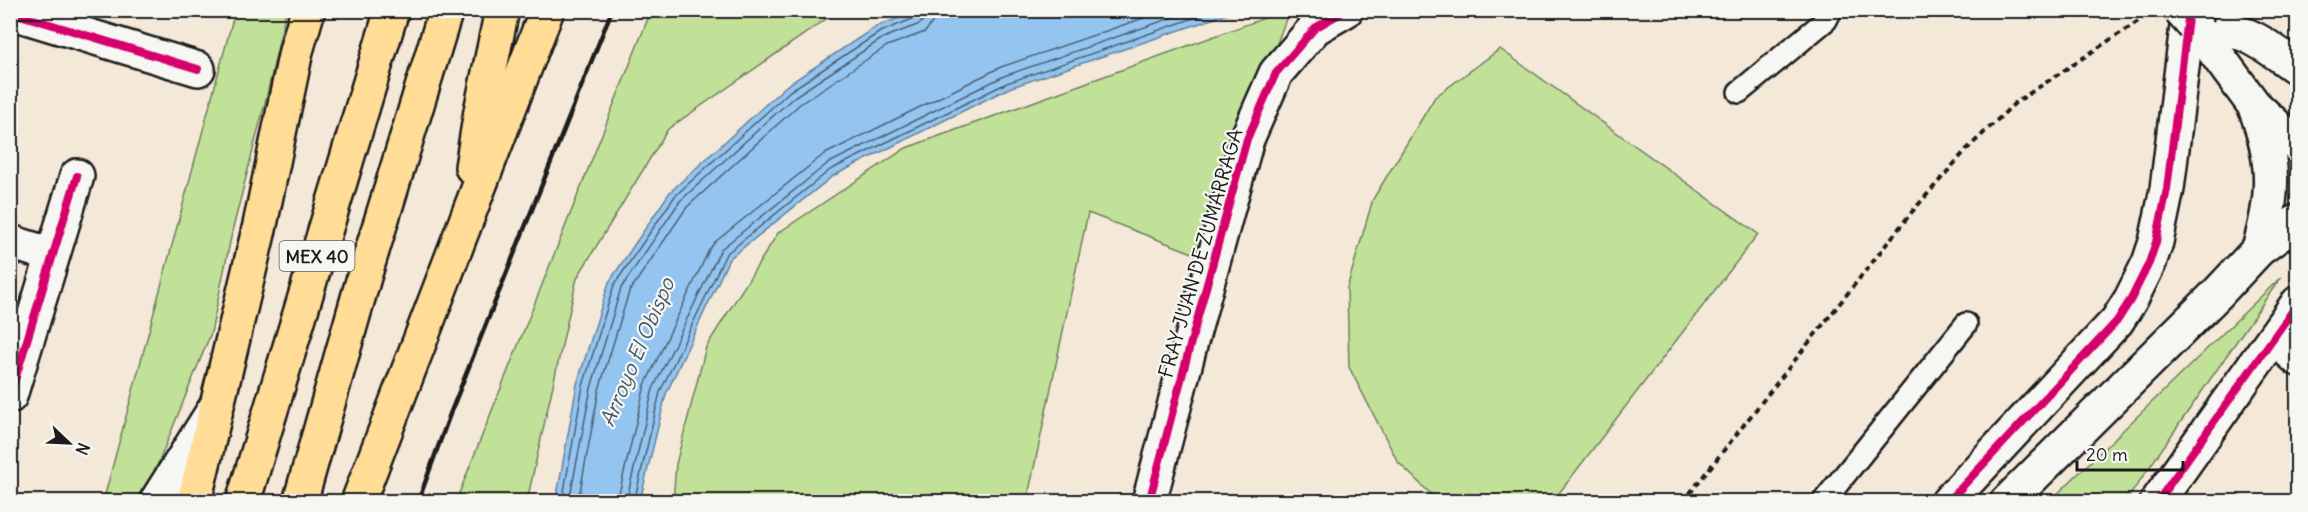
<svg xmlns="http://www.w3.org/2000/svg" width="2308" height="512" font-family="Delius,sans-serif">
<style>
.green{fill:#c1e199;stroke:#6e7e5a;stroke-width:1.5}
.water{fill:#94c5f0;stroke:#64819b;stroke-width:1.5}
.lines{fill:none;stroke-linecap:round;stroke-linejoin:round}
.shore{stroke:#4c6071;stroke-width:1.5}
.service-casing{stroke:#1c1c1c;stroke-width:26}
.minor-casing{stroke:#1c1c1c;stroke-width:38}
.tertiary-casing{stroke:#1c1c1c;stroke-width:38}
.primary-casing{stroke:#1c1c1c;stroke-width:38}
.path{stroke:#1c1c1c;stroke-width:4;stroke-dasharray:6 4.5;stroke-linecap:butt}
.service{stroke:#f6f6f2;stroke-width:21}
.minor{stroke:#f6f6f2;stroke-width:33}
.tertiary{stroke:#f6f6f2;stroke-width:33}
.primary{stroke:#ffdd96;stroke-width:33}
.rail{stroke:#1c1c1c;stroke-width:4.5}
.tertiary-bridge-casing{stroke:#1c1c1c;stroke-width:38;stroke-linecap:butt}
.tertiary-bridge{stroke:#f6f6f2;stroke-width:33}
.cycleway-casing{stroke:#f6f6f2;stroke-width:11}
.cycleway{stroke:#d6006c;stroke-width:8}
.labels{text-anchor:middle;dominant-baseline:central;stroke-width:4.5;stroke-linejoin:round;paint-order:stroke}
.shield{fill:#f6f6f2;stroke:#5d5d5c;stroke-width:1.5}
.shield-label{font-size:18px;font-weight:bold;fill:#1c1c1c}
.street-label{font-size:20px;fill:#1c1c1c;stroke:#f6f6f2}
.water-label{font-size:21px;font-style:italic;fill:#465766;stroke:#f6f6f2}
</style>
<rect width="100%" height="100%" fill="#f4e8d9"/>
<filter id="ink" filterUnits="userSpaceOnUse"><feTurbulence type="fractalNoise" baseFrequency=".0167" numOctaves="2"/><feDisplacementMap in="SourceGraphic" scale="12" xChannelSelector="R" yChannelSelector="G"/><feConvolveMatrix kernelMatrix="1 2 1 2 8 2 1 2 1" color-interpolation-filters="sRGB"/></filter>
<g filter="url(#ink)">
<g class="green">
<path d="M235,11h51l-20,88 -33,129 -22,105 -68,168 -40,1z"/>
<path d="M651,11h192l-11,4 -164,114 -91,149 -50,223h-71z"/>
<path d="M1284,11h5l-91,244 -110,-42 -61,288 -354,1 3,-38 30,-117 72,-114 128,-85z"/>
<path d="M1500,49l258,185 -205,267h-115l-40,-39 -49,-95 -2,-79 26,-89 62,-102z"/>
<path d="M2281,277l-155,224h-76z"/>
</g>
<path class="water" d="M919,11h317l-227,77 -176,88 -104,83 -63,135 -26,107h-84l21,-117 32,-102 61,-90 116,-106 91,-60z"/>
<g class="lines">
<g class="shore">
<path d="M562,502l21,-116 31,-101 61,-89 115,-105 90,-59 35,-14 3,-8"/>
<path d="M569,502l22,-114 30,-100 59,-87 114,-104 89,-59 37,-14 4,-5 2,-9"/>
<path d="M578,502l21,-112 30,-98 58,-85 113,-103 87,-58 38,-14 7,-9 3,-13"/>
<path d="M617,502l28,-117 64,-135 6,-8 108,-87 178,-88 166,-57"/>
<path d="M626,502l27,-113 68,-140 106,-85 177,-88 190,-66"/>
<path d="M634,502l26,-110 66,-138 104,-84 177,-87 210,-73"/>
</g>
<g class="service-casing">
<g id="service">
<path d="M1739,92l87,-72 5,-10"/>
<path d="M1823,502l143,-178"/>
</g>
</g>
<g class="minor-casing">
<g id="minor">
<path d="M10,12l188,57"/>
<path d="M10,242l42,13"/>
<path d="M2274,338l24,21"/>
<path d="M10,396l67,-220"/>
<path d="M156,502l58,-92"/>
<path d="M1149,502l42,-160 56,-203 29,-66 39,-45 31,-18"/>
</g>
</g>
<g class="tertiary-casing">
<g id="tertiary">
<path d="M2201,33l53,72 44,41"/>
<path d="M2208,41c5,-3 12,-8 17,-9 21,-5 56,25 73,36"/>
<path d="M2255,107c20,54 20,87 4,142"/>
<path d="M1948,502l169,-181 14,-22 18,-36 7,-21 11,-53 22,-179"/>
<path d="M2007,502l210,-208 42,-45 39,-28"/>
<path d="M2157,502l141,-199"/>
</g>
</g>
<g class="primary-casing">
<g id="primary">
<path d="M472,167l9,-56 21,-101"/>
<path d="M194,502l66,-277 36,-174 12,-41"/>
<path d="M243,502l149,-492"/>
<path d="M300,502l64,-225 82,-267"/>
<path d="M358,502l189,-492"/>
</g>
</g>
<path class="path" d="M1683,502l228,-289 55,-63 49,-47 131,-87"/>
<use href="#service" class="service"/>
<use href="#minor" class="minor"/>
<use href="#tertiary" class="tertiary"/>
<use href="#primary" class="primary"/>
<path class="rail" d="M418,502l32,-88 162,-404"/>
<g class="tertiary-bridge-casing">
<path id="tertiary-bridge" d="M2180,10l21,23"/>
</g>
<use href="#tertiary-bridge" class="tertiary-bridge"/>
<g class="cycleway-casing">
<g id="cycleway">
<path d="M10,12l188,57"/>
<path d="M10,396l67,-220"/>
<path d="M1149,502l42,-160 56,-203 29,-66 39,-45 31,-18"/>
<path d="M1948,502l169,-181 14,-22 18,-36 7,-21 11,-53 22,-179"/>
<path d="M2157,502l141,-199"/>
</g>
</g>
<use href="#cycleway" class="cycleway"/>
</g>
</g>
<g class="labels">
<rect class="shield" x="279.5" y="241" width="75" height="30" rx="4.5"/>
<g class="shield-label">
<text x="317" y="256">MEX 40</text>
</g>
<g class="street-label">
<text transform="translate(1200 253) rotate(-74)">FRAY JUAN DE ZUMÁRRAGA</text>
</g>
<g class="water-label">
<text transform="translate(637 352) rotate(-67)">Arroyo El Obispo</text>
</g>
</g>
<rect width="2308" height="512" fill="none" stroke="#f6f6f2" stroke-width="36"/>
<rect x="18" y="18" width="2272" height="476" fill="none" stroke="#1c1c1c" stroke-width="2" filter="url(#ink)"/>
<g transform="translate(69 443) rotate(113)" stroke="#f6f6f2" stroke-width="4.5" paint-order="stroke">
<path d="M0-4.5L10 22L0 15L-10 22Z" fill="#1c1c1c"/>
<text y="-9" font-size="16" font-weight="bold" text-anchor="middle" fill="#1c1c1c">N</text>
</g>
<path d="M2077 461v9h106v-9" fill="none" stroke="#1c1c1c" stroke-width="3"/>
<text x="2086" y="461" font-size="18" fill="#1c1c1c" stroke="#f6f6f2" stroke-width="4.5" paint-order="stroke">20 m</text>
</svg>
